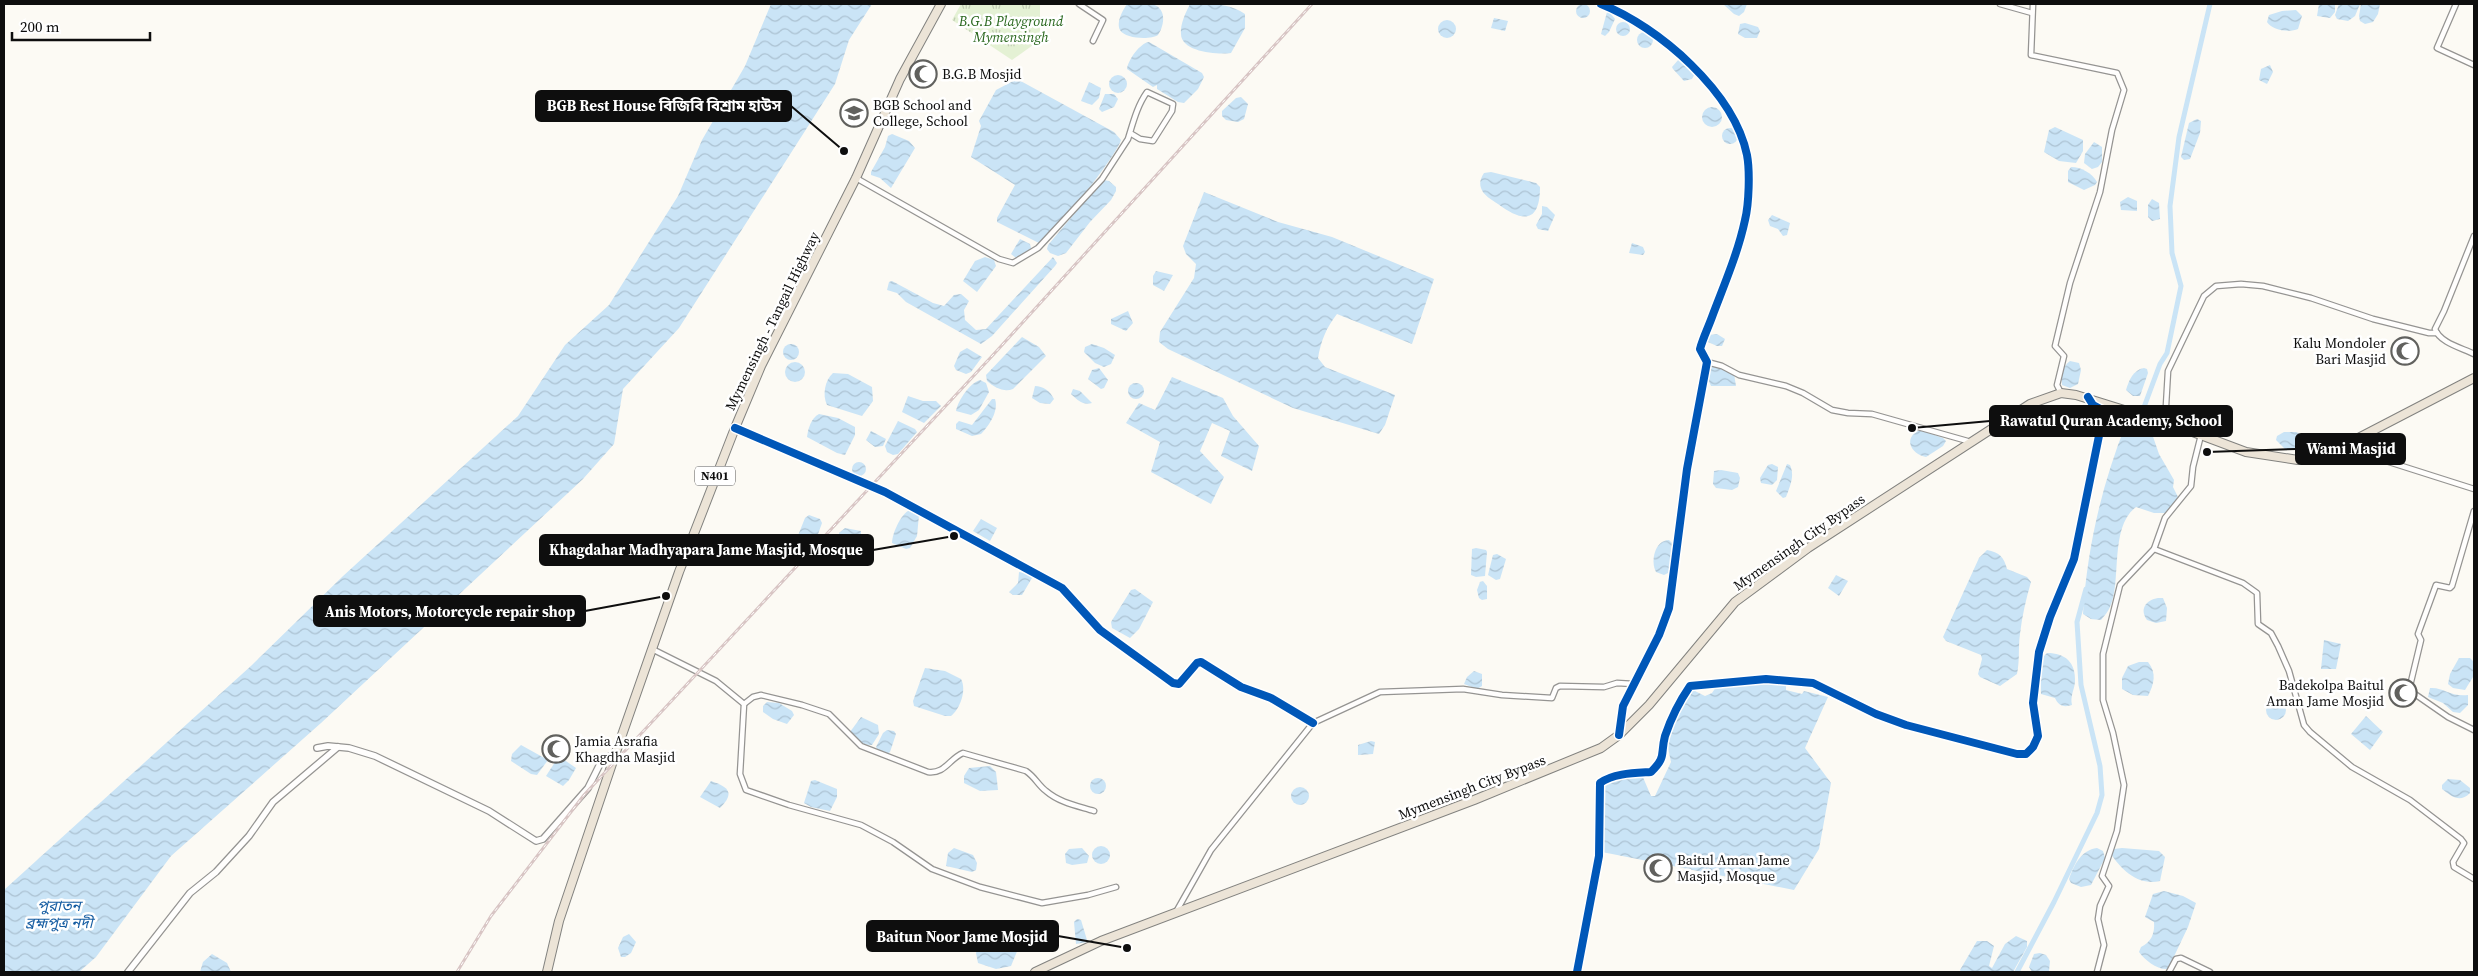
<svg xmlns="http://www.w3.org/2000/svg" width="2478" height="976" font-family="'Source Serif 4','Noto Sans Bengali',serif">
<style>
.park{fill:url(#park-tufts)}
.water{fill:url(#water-waves)}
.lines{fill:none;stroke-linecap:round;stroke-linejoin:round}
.canal{stroke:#cae4f6;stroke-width:5}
.minor-casing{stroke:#959492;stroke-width:7}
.tertiary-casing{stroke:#959492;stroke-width:8}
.trunk-casing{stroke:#82827f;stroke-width:10}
.minor{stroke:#fffefd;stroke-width:4.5}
.tertiary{stroke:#fffefd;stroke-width:5.5}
.trunk{stroke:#ece4d7;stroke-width:8}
.rail-casing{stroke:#d8c5c4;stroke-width:3}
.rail{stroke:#fff;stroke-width:1;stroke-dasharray:4;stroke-linecap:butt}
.cycleway-casing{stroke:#fff;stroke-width:11}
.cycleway{stroke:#0057b8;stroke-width:8}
.labels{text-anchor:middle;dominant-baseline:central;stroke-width:5;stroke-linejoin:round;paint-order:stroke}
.shield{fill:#fff;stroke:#565656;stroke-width:1}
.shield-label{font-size:12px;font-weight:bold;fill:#0e0e0e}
.park-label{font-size:14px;font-style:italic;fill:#29671e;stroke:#fff}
.poi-label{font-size:14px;fill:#0e0e0e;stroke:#fff;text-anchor:start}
.street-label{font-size:14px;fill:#0e0e0e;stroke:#fff}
.water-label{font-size:15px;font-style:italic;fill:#165da2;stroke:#fff}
.leader{fill:none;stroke:#0e0e0e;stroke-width:2}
.callout-dot{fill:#0e0e0e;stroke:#fff;stroke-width:2}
.callout{fill:#0e0e0e;stroke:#0e0e0e;stroke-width:2}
.callout-label{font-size:15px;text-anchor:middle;font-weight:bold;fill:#fff}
</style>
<defs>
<pattern id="park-tufts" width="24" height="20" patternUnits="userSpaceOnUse" patternTransform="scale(1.25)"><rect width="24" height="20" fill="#e4f1d4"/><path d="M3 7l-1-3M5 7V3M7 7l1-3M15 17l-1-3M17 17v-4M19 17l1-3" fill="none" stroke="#c2cdb5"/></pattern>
<pattern id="water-waves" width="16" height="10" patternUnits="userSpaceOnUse" patternTransform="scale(1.25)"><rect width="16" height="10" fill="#cae4f6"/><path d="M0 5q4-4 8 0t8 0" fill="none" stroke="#acc2d2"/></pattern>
</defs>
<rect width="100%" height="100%" fill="#fcfaf4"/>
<path class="park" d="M961,4h79v36l-28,20 -60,-40z"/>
<g class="water">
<circle cx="1583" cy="11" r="7"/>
<path d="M771,4h101l-23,36 -14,44 -156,244 -56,61 -9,55 -31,35 -262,244 -150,133 -75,101 -17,15h-75v-82l248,-225 90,-88 176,-161 47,-71 44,-40 69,-109 24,-56 43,-74z"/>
<path d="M1127,4c7,0 16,-2 24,0 16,3 14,21 7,31 -7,5 -33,4 -38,-5 -4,-8 3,-20 7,-26z"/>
<path d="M1190,4c20,0 38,-2 55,10v14l-14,25c-13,2 -50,-1 -50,-19 -1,-10 5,-22 9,-30z"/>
<path d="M1723,4h24l-3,8 -5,4 -5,-2z"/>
<path d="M2319,4h16v8l-5,6 -13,-2z"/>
<path d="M2339,4h21l-5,12 -7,5 -11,-2 -2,-4z"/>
<path d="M2361,4h19l-2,10 -5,8 -8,2 -5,-3 -1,-5z"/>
<path d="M2296,10l6,6 -4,13c-9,4 -26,1 -31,-7l2,-7 13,-4z"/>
<path d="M1607,12l3,1 5,6 -6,13 -4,4 -4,-2z"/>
<path d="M1494,18l14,3 -3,10 -14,-3z"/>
<circle cx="1447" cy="29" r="9"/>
<circle cx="1623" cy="29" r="7"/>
<path d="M1745,23l13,4 2,4 -3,7h-12l-7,-4 2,-10z"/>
<circle cx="1645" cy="40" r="8"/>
<path d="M1149,42l53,31 2,4 -6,12 -14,14 -6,-1 -21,-13v-4l-4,2 -26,-18c1,-9 13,-26 22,-27z"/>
<path d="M1679,59h4l13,13 -4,7 -8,2 -11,-12 -1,-2z"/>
<path d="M2270,65l3,7 -6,12 -8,-4 2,-11z"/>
<circle cx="1118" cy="84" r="9"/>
<path d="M1017,79l97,53 7,8c-5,17 -68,96 -82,103l-42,-21v-4l18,-33 -44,-28 10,-31 -2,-5 17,-31z"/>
<path d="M1089,82l12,6 -2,10 -7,7 -11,-4z"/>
<path d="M1105,94h9l4,5 -4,8 -12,5 -3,-3z"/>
<path d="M1241,97l7,7 -4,15 -6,3 -12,-2 -4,-4v-5l14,-13z"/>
<circle cx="1712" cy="117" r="10"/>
<path d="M2197,119l4,2 -1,12 -10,26 -6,1 -3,-3 8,-34z"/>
<path d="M2055,127l28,13v11l-7,12 -17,-2 -15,-9 5,-22z"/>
<circle cx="1730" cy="136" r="8"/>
<path d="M892,134l17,7 6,7 -24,40 -11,-10 -9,-3v-3l14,-25 3,-11z"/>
<path d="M2094,142l8,5v15l-4,5 -6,2 -8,-6 1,-9z"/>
<path d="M2071,167c10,0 21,6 26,15l-2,3 -11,5 -16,-8v-11z"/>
<path d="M1491,172l45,11 4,4c0,37 -18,35 -42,17 -6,-4 -15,-9 -17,-16 -2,-6 0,-10 3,-15z"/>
<path d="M1103,180l6,1 7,6v4l-5,9 -21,22 -24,31 -8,3 -8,-3 -3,-4 1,-4z"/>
<path d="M1204,192l74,30 54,15 102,42 -22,65 -75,-30c-11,14 -16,27 -19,44l7,9 70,28 -10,30 -6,9 -86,-26 -125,-59 -9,-7 1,-10 34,-54 2,-14 -10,-10 -3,-8z"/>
<path d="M2128,197l9,4v10l-16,-1 -1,-8z"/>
<path d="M2152,199l7,4 1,16 -8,2 -4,-4v-12z"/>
<path d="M1542,206l5,1 8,8 -7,16 -10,-2 -2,-4 6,-11z"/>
<path d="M1772,215l18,8 -3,12 -4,1 -5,-7 -8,-3 -2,-6z"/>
<path d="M1020,239l10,5 1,4 -4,5 -11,5 -5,-4z"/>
<path d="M1632,243l11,4 2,5 -2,3 -14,-2z"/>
<path d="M985,257l9,3 2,6 -19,26 -14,-11 12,-20z"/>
<path d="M1053,257l4,6 -2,3 -63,70 -11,8 -75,-42 -9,-9 -10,-3 2,-8 3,-1 41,22 11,3 10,-11 7,-1 8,7 -5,9 1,10 11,10 10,-1z"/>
<path d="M1156,271l17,4 -9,16 -11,-6v-9z"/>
<path d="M1128,311l5,12 -7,8 -15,-7v-5z"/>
<path d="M1717,334l8,5 -3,7h-5l-9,-4 1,-7z"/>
<path d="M1022,337l17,10 7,9 -33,33c-9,4 -19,-2 -26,-8l-1,-6z"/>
<path d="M1092,344l12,4 11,7 -4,9 -7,3 -9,-4 -11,-11 1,-5z"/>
<circle cx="791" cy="352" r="8"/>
<path d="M967,348l15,9 -11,15 -5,2 -10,-4 -2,-4 6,-14z"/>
<path d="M2070,361l9,2 2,7 -3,14 -8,4 -8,-3c-1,-10 0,-18 8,-24z"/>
<circle cx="795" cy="372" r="10"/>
<path d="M1710,365h7l17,9 2,12h-25l-5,-11z"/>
<path d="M1099,368l9,12 -4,8 -3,1 -13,-10 4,-9z"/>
<path d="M2144,368l3,1 1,4 -8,23h-7l-7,-6c3,-10 7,-20 18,-22z"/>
<path d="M833,373l15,1 24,13 1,14 -11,15 -35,-11c-5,-10 -2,-25 6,-32z"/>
<path d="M1172,377l51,21 10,18 26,30 -7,25 -31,-15 9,-25 -18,-8 -12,28 24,26 -13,27 -60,-32 9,-30 -34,-19 13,-20 16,7z"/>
<path d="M980,380l6,3 3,9 -10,18 -8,5 -15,-4c2,-11 14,-28 24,-31z"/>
<circle cx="1136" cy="391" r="8"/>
<path d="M1035,386c8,0 15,5 19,13l-4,5 -10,-1 -8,-5z"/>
<path d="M1073,389l7,2 12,12c-8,3 -15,-3 -21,-9z"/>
<path d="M908,396l15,5h13l5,5 -17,17 -22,-11z"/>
<path d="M992,399h3c4,12 -6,27 -14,35l-9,2 -16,-7v-5l3,-3 13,4z"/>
<path d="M819,414l19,4 17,9v8l-10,20 -8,-2 -30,-16c1,-8 4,-19 12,-23z"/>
<path d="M2137,419l10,4 3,5 9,26 15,26 -1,7 5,10 -11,16h-13l-18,-6c-27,20 -14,75 -26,100 -2,5 -6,9 -9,13l-10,-1 -8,-5c4,-66 19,-130 43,-190l5,-4z"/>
<path d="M898,421l17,8 2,3 -19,22 -5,1 -6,-3 -2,-6z"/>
<path d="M1920,430l23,8 3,3 -3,5 -17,11c-16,-3 -23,-20 -6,-27z"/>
<path d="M871,431l15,8 -3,7 -8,1 -9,-7z"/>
<path d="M2284,432h12l4,2 3,8 -3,8 -15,-1 -9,-9 1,-4z"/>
<circle cx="859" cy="469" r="7"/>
<path d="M1772,464l6,3 -1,13 -5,5 -11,-2 -1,-5 8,-13z"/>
<path d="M1787,464l3,1c5,11 0,21 -4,32l-3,1 -7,-7z"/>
<path d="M1721,470l17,3 2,5 -2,9 -6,3 -16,-2 -3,-4 1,-13z"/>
<path d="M912,509l7,6 -2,21 -7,12 -4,1 -14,-6c0,-10 10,-32 20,-34z"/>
<path d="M809,515l11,4 2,4 -5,14 -5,5h-7l-8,-4 8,-20z"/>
<path d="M981,519l16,9 -7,13 -17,-10z"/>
<path d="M845,528l16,3v15l-9,-1 -12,-7 -1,-5z"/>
<path d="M1669,540l3,3 -1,24 -3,6 -4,2 -8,-3c-6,-11 -1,-32 13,-32z"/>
<path d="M1476,548l10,2 1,2 -2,24 -9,1 -5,-2 1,-26z"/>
<path d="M1987,550c12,2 17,7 20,19l20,8 4,5c-5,17 -9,34 -11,52 -2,14 0,26 -3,40l-17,12 -20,-9 -2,-3 4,-15 -1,-4 -35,-14 -3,-4 36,-79z"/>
<path d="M1497,554l9,5 -6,20 -4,1 -8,-5 5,-20z"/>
<path d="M1019,572l12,2 1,4 -10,17h-9l-4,-3 9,-9z"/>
<path d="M1836,575l12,6 -9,15 -11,-8z"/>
<path d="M1483,581l4,5v13l-5,1 -3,-2 -2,-8 3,-8z"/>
<path d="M1135,589l18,13 -14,27 -9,9 -18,-10 -1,-6 20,-32z"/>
<path d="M2158,598h5l4,10 -1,13 -10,2 -9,-3c-8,-11 -1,-20 11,-22z"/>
<path d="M2324,640l17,4 -5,25h-15z"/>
<path d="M2047,653c18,0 29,9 28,29 -1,9 -5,14 -3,23 -9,3 -14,0 -17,-7l-14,-4 -1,-34z"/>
<path d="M2459,658h11l4,4 -1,15 -8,13 -12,-2 -5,-4 2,-10z"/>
<path d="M2139,662h9c9,11 6,22 0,34l-15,-1 -11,-6v-11l6,-12z"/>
<path d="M925,668l20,3 16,8c6,11 -1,30 -10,37h-6l-31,-10 -1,-5z"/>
<path d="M1474,671l8,3v12l-5,3 -13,-5 3,-7z"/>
<path d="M1760,682l26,2v6l16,4 2,-3 24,6 -23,51 26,35 -12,66 -25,41 -192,-38v-59l3,-10 24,-7 13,-1 9,21h4l16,-34 -4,-19 12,-36 14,-17 12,6 7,-3 4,-6z"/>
<path d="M2430,688c14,-1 20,9 38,7v10l-8,8 -7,-1 -10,-9 -15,-6z"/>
<circle cx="2276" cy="710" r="10"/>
<path d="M767,702l12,1 13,8 2,4 -7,9 -14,-5 -10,-7v-6z"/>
<path d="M2366,716l17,16 -13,18 -19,-16z"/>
<path d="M861,717l17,8 1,9 -7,11c-8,1 -18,-6 -22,-13z"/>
<path d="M887,730l7,1 2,3 -6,18 -3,2 -8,-2 -3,-5 7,-14z"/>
<path d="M1371,741l4,1 -2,12 -15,1v-10z"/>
<path d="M521,745l27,15 -11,15 -6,-1 -20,-13 1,-7z"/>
<path d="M557,759h6l13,9 -7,12 -6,6 -17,-10z"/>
<path d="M990,766l6,6 2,18 -18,1 -16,-8v-7l5,-8z"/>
<circle cx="1098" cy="786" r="8"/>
<path d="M2448,779l12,1 10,8v5c-10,10 -18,4 -28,-4v-4z"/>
<path d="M815,780l22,9v8l-7,14 -19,-4 -7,-4 7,-22z"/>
<path d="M711,781c18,6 24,12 9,27l-20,-11z"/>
<circle cx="1300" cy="796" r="9"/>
<circle cx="1101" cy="855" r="9"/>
<path d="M954,848l19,7 4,8 -1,7 -4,2 -26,-6 2,-13z"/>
<path d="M1082,848l7,8 -2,7 -15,2 -6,-2 -1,-9 4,-5z"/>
<path d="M2097,848l6,3 2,7 -14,27 -10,2 -10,-4 -2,-4c5,-14 12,-29 28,-31z"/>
<path d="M2122,848l37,3 6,6 -5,24c-21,5 -38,-10 -49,-27l3,-5z"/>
<path d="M2164,891l19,5 13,7 -8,24 -20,42c-11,1 -23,-9 -29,-17l2,-5c10,-5 14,-13 13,-25l-9,-5 8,-23z"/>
<path d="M1077,919l4,1 6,20v2l-11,2 -2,-22z"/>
<path d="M629,934l7,8 -5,11 -6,4h-4l-3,-9 5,-11z"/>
<path d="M2016,936l11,5v6l-14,25h-52l-1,-2 17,-29h10l7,5 -5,20 3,2 13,-24z"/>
<path d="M986,942l30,4 2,3 -7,17 -15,3 -18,-6 -2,-10 2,-7z"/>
<path d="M2040,953l6,2 4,6 -1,10 -17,1 -3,-5 5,-13z"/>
<path d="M212,954l15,9 4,9h-31l3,-10z"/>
</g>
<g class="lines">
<g class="canal">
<path d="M2137,426l23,-62 7,-11 14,-67 -9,-33 -2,-47 9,-69 31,-133"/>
<path d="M2017,972l37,-70 43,-89 5,-18 -2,-29 -19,-81 -4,-63 9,-33"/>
</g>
<g class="minor-casing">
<g id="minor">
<path d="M1079,4l24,16 -10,21"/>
<path d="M1601,4c58,23 133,88 146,151 3,16 2,49 -2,65 -7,33 -21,65 -33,97 -4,11 -9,21 -12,32l7,13 -20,107 -18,139 -10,27 -36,71 -4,28"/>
<path d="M2000,4l32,9"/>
<path d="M2033,4l-2,51 86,18 7,17 -12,40 -12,62 -30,91 -15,63 9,10 -7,29 4,8"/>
<path d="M2456,4l-19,44 37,17"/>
<path d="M856,178l143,81 14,4 25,-15 64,-69 26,-40c5,-16 9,-33 19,-47l26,12 -1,7 -19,30 -13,-2 -10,-6"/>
<path d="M2474,236l-30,75 -9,18c5,14 27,19 39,25"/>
<path d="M1707,362l15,4 17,9 47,11 17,7 29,17 16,3 24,1 99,28"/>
<path d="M2165,423l3,-52 36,-75 12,-10 25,-2 22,2 48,12 62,21 56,14h8"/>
<path d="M735,428l150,64 177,96 38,42 73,53 6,1 18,-21 4,-1 40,25 30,11 42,25"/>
<path d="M2342,447l132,42"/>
<path d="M2474,511l-22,75 -2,2 -14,-3 -18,49 3,6 -12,50 39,27 26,13"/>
<path d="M2154,549l89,34 14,10 1,31 13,9 7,13 11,25 15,54 6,7 42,35 58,33 51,39 3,4 -11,19 1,5 20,12"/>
<path d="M652,649l64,32 28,23 -4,70 6,16 43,15 72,20 32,17 39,27 48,18 62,16 46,-8 28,-8"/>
<path d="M744,704l9,-7 8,-2 41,10 27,9 32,32 67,26c17,2 21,-13 35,-19l63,18c9,6 12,14 20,20 14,12 32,15 48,20"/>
<path d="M1176,912l35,-62 102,-127 67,-31 83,-3 39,6 50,3 4,-10 4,-2 44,1 13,-4 17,1"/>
<path d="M1577,972l22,-116 1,-73c14,-10 35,-10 51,-11 16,-16 9,-17 14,-36 6,-18 14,-34 25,-50l76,-7 47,4 63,31 30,11 111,29h9l7,-7 5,-11 -5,-33 6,-51 11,-35 24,-58 30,-148 -11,-6 -4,-6"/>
<path d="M2097,972l7,-27 -6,-26 2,-13 9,-20 -7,-10 15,-45 7,-46 -11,-52 -10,-33v-46l17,-69 34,-36 11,-31 26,-32 2,-19 8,-32"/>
<path d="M2169,972l7,-13 5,-1 29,14"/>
</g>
</g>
<g class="tertiary-casing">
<g id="tertiary">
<path d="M317,748l11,-2 21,2 26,8 114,55 47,30 7,-2 45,-51 13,-26 15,-10"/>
<path d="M128,972l62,-79 26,-21 33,-36 24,-34 65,-55"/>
</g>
</g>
<g class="trunk-casing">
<g id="trunk">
<path d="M547,972l12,-51 57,-169 63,-180 56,-144 26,-62 95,-188 44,-99 41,-75"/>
<path d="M1035,972l66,-31 373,-141 127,-52 18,-13 30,-30 86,-103 73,-54 222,-144 31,-11 15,2 106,33 64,24 52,8 12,-1 31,-12 133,-69"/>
</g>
</g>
<use href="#minor" class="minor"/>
<use href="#tertiary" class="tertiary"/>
<use href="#trunk" class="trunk"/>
<g class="rail-casing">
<path id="rail" d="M457,972l34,-56 93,-121 409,-440 319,-351"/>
</g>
<use href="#rail" class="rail"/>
<g class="cycleway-casing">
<g id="cycleway">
<path d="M1601,4c58,23 133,88 146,151 3,16 2,49 -2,65 -7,33 -21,65 -33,97 -4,11 -9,21 -12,32l7,13 -20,107 -18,139 -10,27 -36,71 -4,29"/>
<path d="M735,428l150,64 177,96 38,42 73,53 6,1 18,-21 4,-1 40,25 30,11 42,25"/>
<path d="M1577,972l22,-116 1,-73c14,-10 35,-10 51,-11 16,-16 9,-17 14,-36 6,-18 14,-34 25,-50l76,-7 47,4 63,31 30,11 111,29h9l7,-7 5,-11 -5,-33 6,-51 11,-35 24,-58 30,-148 -11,-6 -5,-8"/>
</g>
</g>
<use href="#cycleway" class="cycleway"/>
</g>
<defs>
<g id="mosque-ring" transform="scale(1.4375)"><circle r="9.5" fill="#fff" stroke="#61615e" stroke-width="1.5"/><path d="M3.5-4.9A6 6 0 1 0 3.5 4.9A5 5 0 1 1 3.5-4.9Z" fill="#61615e"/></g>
<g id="school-ring" transform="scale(1.4375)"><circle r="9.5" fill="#fff" stroke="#61615e" stroke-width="1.5"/><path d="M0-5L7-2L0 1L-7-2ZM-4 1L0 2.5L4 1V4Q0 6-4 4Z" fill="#61615e"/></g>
</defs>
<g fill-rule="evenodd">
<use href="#mosque-ring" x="923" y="74"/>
<use href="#school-ring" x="854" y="113"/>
<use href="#mosque-ring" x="2405" y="351"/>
<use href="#mosque-ring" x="2403" y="693"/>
<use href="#mosque-ring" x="556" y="749"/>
<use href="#mosque-ring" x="1658" y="868"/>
</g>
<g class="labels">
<rect class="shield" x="695" y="466.5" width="40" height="19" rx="4"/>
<g class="shield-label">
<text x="715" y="476">N401</text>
</g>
<g class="park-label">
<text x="1011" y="21">B.G.B Playground<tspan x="1011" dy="16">Mymensingh</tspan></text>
</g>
<g class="poi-label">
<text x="942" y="74">B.G.B Mosjid</text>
<text x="873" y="105">BGB School and<tspan x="873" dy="16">College, School</tspan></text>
<text x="2386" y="343" text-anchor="end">Kalu Mondoler<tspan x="2386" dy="16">Bari Masjid</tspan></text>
<text x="2384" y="685" text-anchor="end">Badekolpa Baitul<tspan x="2384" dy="16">Aman Jame Mosjid</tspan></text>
<text x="575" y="741">Jamia Asrafia<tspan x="575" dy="16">Khagdha Masjid</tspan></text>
<text x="1677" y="860">Baitul Aman Jame<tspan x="1677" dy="16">Masjid, Mosque</tspan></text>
</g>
<g class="street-label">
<text transform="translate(772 321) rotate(-64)">Mymensingh - Tangail Highway</text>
<text transform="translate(1799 542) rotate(-35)">Mymensingh City Bypass</text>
<text transform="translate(1472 787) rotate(-21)">Mymensingh City Bypass</text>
</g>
<g class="water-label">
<text x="59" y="905">পুরাতন<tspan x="59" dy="17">ব্রহ্মপুত্র নদী</tspan></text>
</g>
</g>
<path class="leader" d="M844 151L791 106M1912 428L1990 421M2207 452L2296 449M954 536L873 550M666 596L585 611M1127 948L1058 936"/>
<g class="callout-dot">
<circle cx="844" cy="151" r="5"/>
<circle cx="1912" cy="428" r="5"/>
<circle cx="2207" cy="452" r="5"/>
<circle cx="954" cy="536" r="5"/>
<circle cx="666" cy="596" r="5"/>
<circle cx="1127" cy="948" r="5"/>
</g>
<g class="callout">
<rect x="536" y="91" width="255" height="30" rx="5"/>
<rect x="1990" y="406" width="242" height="30" rx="5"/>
<rect x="2296" y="434" width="109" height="30" rx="5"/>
<rect x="540" y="535" width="333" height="30" rx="5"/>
<rect x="314" y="596" width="271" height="30" rx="5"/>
<rect x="867" y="921" width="191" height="30" rx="5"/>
</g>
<g class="callout-label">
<text x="664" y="111">BGB Rest House বিজিবি বিশ্রাম হাউস</text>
<text x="2111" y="426">Rawatul Quran Academy, School</text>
<text x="2351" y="454">Wami Masjid</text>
<text x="706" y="555">Khagdahar Madhyapara Jame Masjid, Mosque</text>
<text x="450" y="617">Anis Motors, Motorcycle repair shop</text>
<text x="962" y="942">Baitun Noor Jame Mosjid</text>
</g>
<rect width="2478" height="976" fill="none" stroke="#0e0e0e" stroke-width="10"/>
<path d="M12 32v8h138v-8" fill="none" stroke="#0e0e0e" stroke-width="2.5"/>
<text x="20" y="32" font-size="15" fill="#0e0e0e" stroke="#ffffff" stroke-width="4" paint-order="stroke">200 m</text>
</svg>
